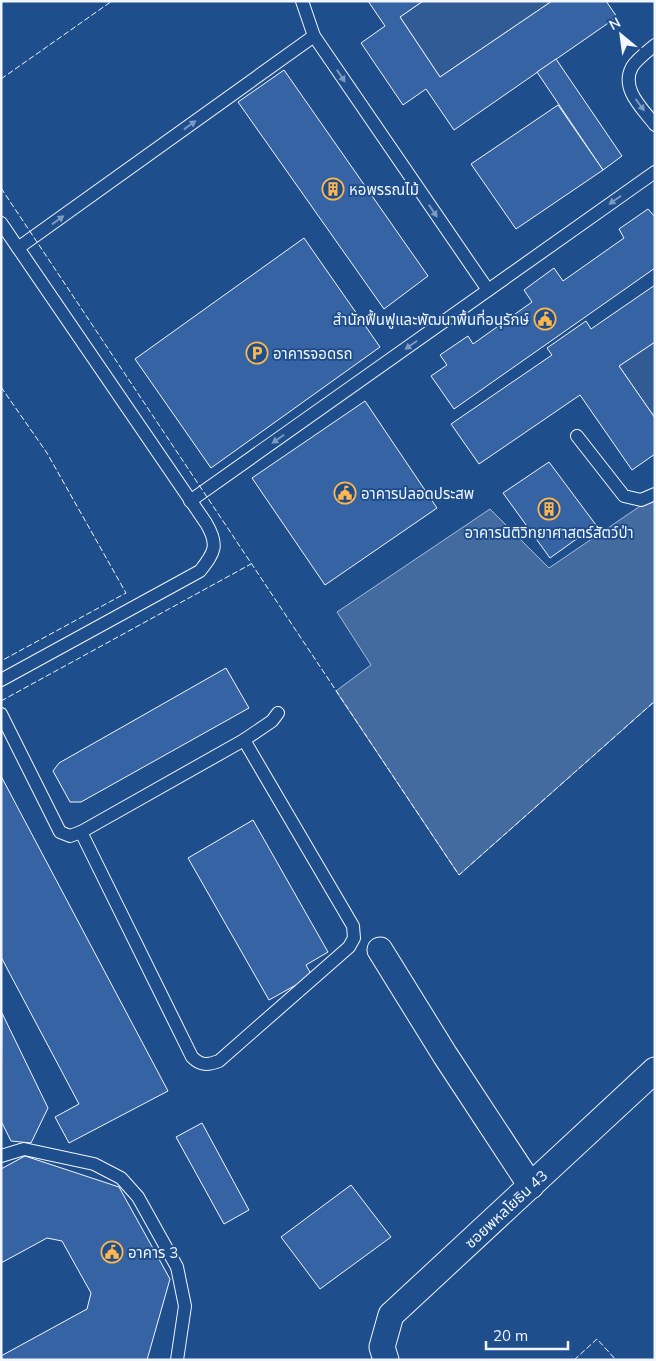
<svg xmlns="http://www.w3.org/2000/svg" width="656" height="1361" font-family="Mulish,'Noto Sans Thai',sans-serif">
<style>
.built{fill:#305b95;stroke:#a8bbd7}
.water{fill:#446ba0;stroke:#a8bbd7}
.building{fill:#3563a3;stroke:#f2f6ff}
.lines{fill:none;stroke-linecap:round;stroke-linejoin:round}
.service-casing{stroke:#f2f6ff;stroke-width:14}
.minor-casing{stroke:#f2f6ff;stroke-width:27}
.service{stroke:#1f4e8c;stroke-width:12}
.minor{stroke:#1f4e8c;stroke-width:25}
.fence{stroke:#f2f6ff;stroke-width:1;stroke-dasharray:6 2.5;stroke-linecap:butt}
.oneway{fill:#7e9ac0}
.labels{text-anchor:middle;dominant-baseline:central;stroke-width:4;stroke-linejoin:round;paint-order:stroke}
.poi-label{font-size:15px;fill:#f2f6ff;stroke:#1f4e8c;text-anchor:start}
.street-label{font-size:15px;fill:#f2f6ff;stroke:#1f4e8c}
</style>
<rect width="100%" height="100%" fill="#1f4e8c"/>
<g class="built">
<path d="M423,1h129l-112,76 -40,-60z"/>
<path d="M655,342v76l-36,-52z"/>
</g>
<path class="water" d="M655,496v205l-196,174 -123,-184 35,-26 -34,-53 153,-103 59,59z"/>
<g class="building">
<path d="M368,1h55l-23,16 40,60 112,-76h54l11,16 -163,113 -28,-41 -23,16 -42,-62 24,-17z"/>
<path d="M556,59l66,97 -19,14 -66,-98z"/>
<path d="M284,70l144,206 -44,33 -146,-207z"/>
<path d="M558,105l45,65 -87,59 -45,-65z"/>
<path d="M648,209l7,8v51l-201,141 -23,-33 16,-11 -7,-10 28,-19 5,8 59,-42 -8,-12 30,-22 9,13 61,-43 -5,-9z"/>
<path d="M304,238l76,109 -169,121 -76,-109z"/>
<path d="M655,285v57l-36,24 36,52v36l-23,16 -52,-75 -101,69 -28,-40 101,-69 -5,-7 39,-27 5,8z"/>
<path d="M365,401l72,107 -112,77 -73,-107z"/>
<path d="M549,462l47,63 -46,33 -47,-65z"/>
<path d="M226,668l23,40 -168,94h-11l-17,-31 6,-8z"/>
<path d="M1,776l167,315 -99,52 -14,-26 24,-13 -78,-147z"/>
<path d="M253,820l75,132 -22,13 6,11 -43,24 -81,-142z"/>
<path d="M2,1013l46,95 -17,35 -20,-2 -10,-20z"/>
<path d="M202,1123l47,87 -25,14 -48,-87z"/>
<path d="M25,1156l94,31 51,92 -23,81h-144l-2,-4 86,-47 4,-16 -29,-52 -15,-3 -46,25v-94z"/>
<path d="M351,1185l40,52 -71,52 -39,-52z"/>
</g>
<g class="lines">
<g class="service-casing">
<g id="service">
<path d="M302,1l12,35 174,254"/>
<path d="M655,45c-7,6 -18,14 -23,22 -12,22 11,42 23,58"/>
<path d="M1,223l205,300c13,22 9,29 -6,48l-199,109"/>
<path d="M18,248l296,-212"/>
<path d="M577,436l47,60 17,4 14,-6"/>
<path d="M190,501l465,-329"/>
<path d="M1,714l59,118 10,4 11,-4 163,-92 28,-19 6,-8"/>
<path d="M81,832l111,225c9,9 16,8 27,4l130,-114 5,-9 -1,-12 -109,-186"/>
<path d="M1,1156l23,-7 70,15 27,14 17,19 39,70 8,39 -8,54"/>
</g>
</g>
<g class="minor-casing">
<g id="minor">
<path d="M380,950l65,105 86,131"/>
<path d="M386,1360l-4,-13 9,-32 264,-245"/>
</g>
</g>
<use href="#service" class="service"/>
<use href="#minor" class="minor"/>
<g class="fence">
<path d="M1,79l111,-78"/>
<path d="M1,188l458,687 196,-174"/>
<path d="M1,387l46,66 79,140 -125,68"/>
<path d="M1,701l250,-137"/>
<path d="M574,1360l23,-21 19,21"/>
</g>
</g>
<defs><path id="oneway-solid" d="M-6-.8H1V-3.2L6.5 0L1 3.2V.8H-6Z" transform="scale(1.25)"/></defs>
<g class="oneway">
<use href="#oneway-solid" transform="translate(341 76) rotate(56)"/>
<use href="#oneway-solid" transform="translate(640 105) rotate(54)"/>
<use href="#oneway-solid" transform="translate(190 125) rotate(-36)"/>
<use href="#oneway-solid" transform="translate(615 200) rotate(145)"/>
<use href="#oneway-solid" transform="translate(433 211) rotate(56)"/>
<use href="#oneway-solid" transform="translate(58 220) rotate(-36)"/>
<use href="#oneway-solid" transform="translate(411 345) rotate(145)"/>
<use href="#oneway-solid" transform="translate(278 439) rotate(145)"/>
</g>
<defs>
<g id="building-ring" transform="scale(1.125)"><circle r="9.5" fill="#1f4e8c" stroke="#ffb74d" stroke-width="1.5"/><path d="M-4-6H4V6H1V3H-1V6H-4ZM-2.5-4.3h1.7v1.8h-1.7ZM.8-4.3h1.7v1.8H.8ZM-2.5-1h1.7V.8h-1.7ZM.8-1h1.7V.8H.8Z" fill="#ffb74d"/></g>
<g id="civic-ring" transform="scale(1.125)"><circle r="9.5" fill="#1f4e8c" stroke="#ffb74d" stroke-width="1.5"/><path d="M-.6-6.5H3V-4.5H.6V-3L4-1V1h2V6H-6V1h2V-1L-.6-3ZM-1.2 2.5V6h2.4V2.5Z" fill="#ffb74d"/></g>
<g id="parking-ring" transform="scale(1.125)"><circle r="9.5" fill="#1f4e8c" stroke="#ffb74d" stroke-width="1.5"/><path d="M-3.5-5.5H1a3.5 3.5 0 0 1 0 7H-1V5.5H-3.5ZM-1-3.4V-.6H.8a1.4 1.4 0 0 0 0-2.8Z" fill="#ffb74d"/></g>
</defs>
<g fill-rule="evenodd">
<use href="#building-ring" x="333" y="189"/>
<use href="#civic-ring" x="545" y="319"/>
<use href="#parking-ring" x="257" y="353"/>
<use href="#civic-ring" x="345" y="493"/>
<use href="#building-ring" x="549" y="509"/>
<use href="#civic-ring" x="112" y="1252"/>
</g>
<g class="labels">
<g class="poi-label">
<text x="349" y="189">หอพรรณไม้</text>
<text x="529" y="319" text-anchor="end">สำนักฟื้นฟูและพัฒนาพื้นที่อนุรักษ์</text>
<text x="273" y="353">อาคารจอดรถ</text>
<text x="361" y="493">อาคารปลอดประสพ</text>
<text x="549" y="532" text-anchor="middle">อาคารนิติวิทยาศาสตร์สัตว์ป่า</text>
<text x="128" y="1252">อาคาร 3</text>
</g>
<g class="street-label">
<text transform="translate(506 1209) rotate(-43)">ซอยพหลโยธิน 43</text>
</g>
</g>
<rect width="656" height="1361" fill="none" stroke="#f2f6ff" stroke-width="5"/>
<g transform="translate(621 35) rotate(331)" stroke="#1f4e8c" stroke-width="4" paint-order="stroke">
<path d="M0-4L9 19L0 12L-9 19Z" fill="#f2f6ff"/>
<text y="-8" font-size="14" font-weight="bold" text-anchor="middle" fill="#f2f6ff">N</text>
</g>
<path d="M486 1341v8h82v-8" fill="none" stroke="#f2f6ff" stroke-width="2.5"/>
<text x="493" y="1341" font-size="15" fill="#f2f6ff" stroke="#1f4e8c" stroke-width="4" paint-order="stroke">20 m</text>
</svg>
